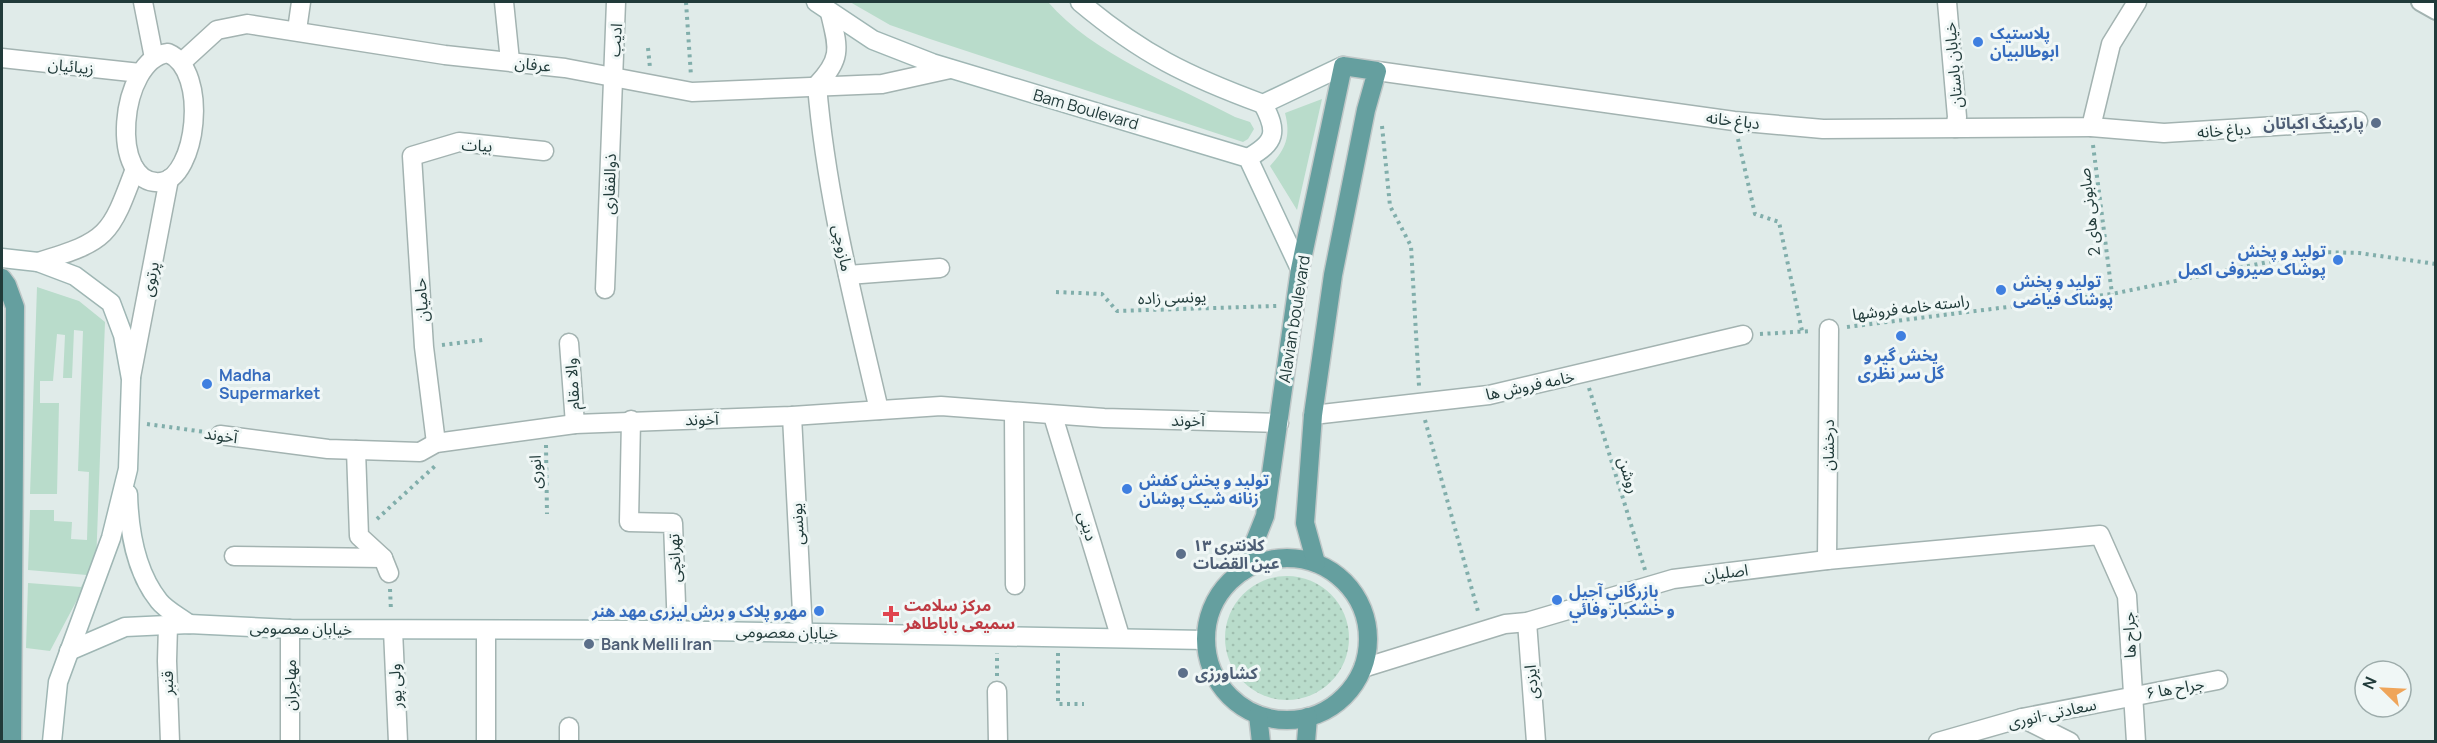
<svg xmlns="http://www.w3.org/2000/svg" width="2437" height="743" font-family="Manrope,'Noto Sans Arabic',sans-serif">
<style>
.grass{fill:#b9dccb}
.park{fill:url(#park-dots)}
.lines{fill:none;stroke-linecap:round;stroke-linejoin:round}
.pedestrian-casing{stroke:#a3b3b1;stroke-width:20}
.minor-casing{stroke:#a3b3b1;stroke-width:21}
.tertiary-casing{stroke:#a3b3b1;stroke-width:21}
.secondary-casing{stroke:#9fb6b4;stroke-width:21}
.primary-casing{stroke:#c1c8c8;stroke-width:21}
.path{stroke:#81aeab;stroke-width:4;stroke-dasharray:3 4.5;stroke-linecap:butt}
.pedestrian{stroke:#fff;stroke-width:16}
.minor{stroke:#fff;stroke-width:18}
.tertiary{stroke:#fff;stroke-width:18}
.secondary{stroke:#fff;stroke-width:18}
.primary{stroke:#659f9f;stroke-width:18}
.shop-dot{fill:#3f7fe0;stroke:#f0f7f6;stroke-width:2}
.service-dot{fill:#5c6f8a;stroke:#f0f7f6;stroke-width:2}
.health-dot{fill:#e0444e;stroke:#f0f7f6;stroke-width:2}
.labels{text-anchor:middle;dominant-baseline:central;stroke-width:6;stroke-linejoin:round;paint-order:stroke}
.shop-label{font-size:16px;font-weight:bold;fill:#366cbe;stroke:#f0f7f6;text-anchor:start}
.street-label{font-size:16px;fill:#213b3a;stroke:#f0f7f6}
.service-label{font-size:16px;font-weight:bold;fill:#4e5e75;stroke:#f0f7f6;text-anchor:start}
.health-label{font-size:16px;font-weight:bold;fill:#be3a42;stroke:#f0f7f6;text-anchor:start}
</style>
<defs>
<pattern id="park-dots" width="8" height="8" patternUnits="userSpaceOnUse" patternTransform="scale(1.5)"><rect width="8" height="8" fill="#b9dccb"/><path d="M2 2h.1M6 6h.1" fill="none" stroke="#9fbeaf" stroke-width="1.8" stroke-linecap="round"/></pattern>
</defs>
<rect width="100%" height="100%" fill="#e0ebe9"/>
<g class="grass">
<path d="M850,2h198c45,52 126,83 187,115l15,5 4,7 -6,10 -5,3 -313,-103 -40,-14z"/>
<path d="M1322,99l-25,111 -27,-44c16,-17 21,-30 15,-53z"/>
<path d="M37,287l42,14 26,21 -9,242 -46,87 -24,-3 2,-65 53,4 6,-12 -59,-5 2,-60h24v11l18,1 -1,17 16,1 2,-68 -11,-1 5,-140 -9,-1 -2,48h-9l2,-43 -8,-1 -4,47h-13v22h19l-2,91h-27z"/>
</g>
<circle class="park" cx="1287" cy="638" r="62"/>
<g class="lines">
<g class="pedestrian-casing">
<path id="pedestrian" d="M2420,2l16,9"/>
</g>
<g class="minor-casing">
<g id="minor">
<path d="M504,2l6,59"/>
<path d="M1947,2l10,115 -2,11"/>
<path d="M297,30l4,-28"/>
<path d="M2,58l138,15"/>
<path d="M1377,71l357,50 89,8 268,-2 20,-83 26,-42"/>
<path d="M817,85c9,110 37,217 62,325"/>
<path d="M2091,127l73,6 194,-12"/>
<path d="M848,275l92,-7"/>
<path d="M605,289l11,-287"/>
<path d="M569,343l6,81"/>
<path d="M1014,412l1,173"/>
<path d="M1313,415l176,-20 254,-60"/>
<path d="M792,416l11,216"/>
<path d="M1053,416l67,220"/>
<path d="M631,420l-2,102 44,1 4,108"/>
<path d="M220,435l108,14 92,3 16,-9 139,-19 217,-8 149,-10 163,12 175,5"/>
<path d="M436,443l-12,-96 -12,-191 47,-14 85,9"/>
<path d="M356,450l3,86 24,22 6,15"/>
<path d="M234,556l149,2"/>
<path d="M1827,560l2,-231"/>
<path d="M1527,622l9,120"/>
<path d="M168,625l-1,36 3,81"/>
<path d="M393,630l5,112"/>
<path d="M1363,668l142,-44 22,-2 146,-43 154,-19 273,-25 27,61 9,146"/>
<path d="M997,691l1,51"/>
<path d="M2022,718l48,24"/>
<path d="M290,742v-113"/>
<path d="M486,742v-112"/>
<path d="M569,742v-15"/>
<path d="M1938,742l84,-24 196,-38"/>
</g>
</g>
<g class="tertiary-casing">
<g id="tertiary">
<path d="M143,2l11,56"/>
<path d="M168,53c42,18 28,125 -7,129 -53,6 -42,-123 7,-129z"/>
<path d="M182,62l35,-32 30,-6 198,31 120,13 127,24 190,-8 68,-15"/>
<path d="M817,85c26,-27 21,-38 13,-72"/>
<path d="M38,262c70,-21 72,-26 97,-93"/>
<path d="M131,377l38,-198"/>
</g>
</g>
<g class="secondary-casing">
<g id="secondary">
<path d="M816,2l57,38 59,23 316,95 52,111"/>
<path d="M1080,2c62,52 107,74 183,102l80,-38"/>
<path d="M1248,158c28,-16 30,-26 15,-54"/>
<path d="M2,258l36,4 37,14 36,27 12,32 8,44 -3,90 -17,69 -53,144 -6,60"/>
<path d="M128,494c1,37 7,77 31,107 7,9 21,16 30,23"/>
<path d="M69,651l56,-24 64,-3 101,5 361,1 554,10"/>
</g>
</g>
<g class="primary-casing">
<g id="primary">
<path d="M2,278l5,7 8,22 -3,435"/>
<circle cx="1287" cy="639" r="81"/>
<path d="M1243,571l22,-55 35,-247 43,-203 34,5 -11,39 -33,165 -20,140 -8,108 11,40"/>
<path d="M1258,715l3,27"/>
<path d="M1306,742l2,-25"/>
</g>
</g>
<g class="path">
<path d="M686,2l5,74"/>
<path d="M648,48l2,20"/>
<path d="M1382,126l8,80 21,40 8,140"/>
<path d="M1738,139l17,75 24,8 23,109"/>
<path d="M2093,145l19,149"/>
<path d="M1056,292l46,2 15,17 160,-5"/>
<path d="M1847,327l265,-33 205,-42 42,1 77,11"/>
<path d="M1760,334l52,-3"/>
<path d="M442,345l41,-5"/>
<path d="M1589,388l56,182"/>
<path d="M1425,420l54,195"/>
<path d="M147,424l58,8"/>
<path d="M546,445l1,69"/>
<path d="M377,519l58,-53"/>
<path d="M390,589l1,22"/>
<path d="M1058,653v51h26"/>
<path d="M997,676v-23"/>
</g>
<use href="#pedestrian" class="pedestrian"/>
<use href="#minor" class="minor"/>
<use href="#tertiary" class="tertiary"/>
<use href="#secondary" class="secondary"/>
<use href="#primary" class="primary"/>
</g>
<g class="shop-dot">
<circle cx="1978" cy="42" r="6"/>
<circle cx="2338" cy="260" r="6"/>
<circle cx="2001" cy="290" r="6"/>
<circle cx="1901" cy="336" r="6"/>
<circle cx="207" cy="384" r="6"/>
<circle cx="1127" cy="489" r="6"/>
<circle cx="1557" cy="600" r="6"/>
<circle cx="819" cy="611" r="6"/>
</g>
<g class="service-dot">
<circle cx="2376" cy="123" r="6"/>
<circle cx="1181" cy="554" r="6"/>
<circle cx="589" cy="644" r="6"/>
<circle cx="1183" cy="673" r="6"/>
</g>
<path class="health-dot" d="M888 605h6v6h6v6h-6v6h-6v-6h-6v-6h6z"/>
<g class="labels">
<g class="shop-label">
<text x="1990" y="33">پلاستیک<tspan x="1990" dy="18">ابوطالبیان</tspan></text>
<text x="2326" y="251" text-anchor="end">تولید و پخش<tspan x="2326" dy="18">پوشاک صیروفی اکمل</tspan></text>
<text x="2013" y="281">تولید و پخش<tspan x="2013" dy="18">پوشاک فیاضی</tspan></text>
<text x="1901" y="355" text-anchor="middle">پخش گیر و<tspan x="1901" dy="18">گل سر نظری</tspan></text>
<text x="219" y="375">Madha<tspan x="219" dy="18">Supermarket</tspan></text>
<text x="1139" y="480">تولید و پخش کفش<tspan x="1139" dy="18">زنانه شیک پوشان</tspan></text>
<text x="1569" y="591">بازرگاني آجيل<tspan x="1569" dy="18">و خشكبار وفائي</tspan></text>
<text x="807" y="611" text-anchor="end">مهرو پلاک و برش لیزری مهد هنر</text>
</g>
<g class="street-label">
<text transform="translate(615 40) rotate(-86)">ادیب</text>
<text transform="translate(533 64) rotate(6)">عرفان</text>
<text transform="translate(1953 65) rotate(-95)">خیابان باستان</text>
<text transform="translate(71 66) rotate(6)">زیبائیان</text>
<text transform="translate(1086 109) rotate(16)">Bam Boulevard</text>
<text transform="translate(1733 120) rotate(7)">دباغ خانه</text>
<text transform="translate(2224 130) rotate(-4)">دباغ خانه</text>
<text transform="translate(477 145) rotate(3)">بیات</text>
<text transform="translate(609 184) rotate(-88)">ذوالفقاری</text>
<text transform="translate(2089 212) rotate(-97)">صابونی های 2</text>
<text transform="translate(843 248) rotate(79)">مازوچی</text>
<text transform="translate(150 279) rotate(-79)">پرتوی</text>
<text transform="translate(1172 297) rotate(-2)">یونسی زاده</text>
<text transform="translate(421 300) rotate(-94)">حامیان</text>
<text transform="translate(1911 307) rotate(-7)">راسته خامه فروشها</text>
<text transform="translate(1294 319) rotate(-81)">Alavian boulevard</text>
<text transform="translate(572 384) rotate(-94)">والا مقام</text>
<text transform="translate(1530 385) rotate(-12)">خامه فروش ها</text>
<text transform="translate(702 419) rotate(-1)">آخوند</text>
<text transform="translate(1188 420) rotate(1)">آخوند</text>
<text transform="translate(221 435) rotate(8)">آخوند</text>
<text transform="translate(1828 445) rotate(-90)">درخشان</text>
<text transform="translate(535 472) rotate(-91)">انوری</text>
<text transform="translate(1629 475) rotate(73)">روشن</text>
<text transform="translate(797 524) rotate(-93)">یونسی</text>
<text transform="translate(1088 526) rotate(73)">دینی</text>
<text transform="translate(674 558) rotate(-92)">تهرانچی</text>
<text transform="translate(1726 572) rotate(-7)">اصلیان</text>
<text transform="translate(301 628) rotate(1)">خیابان معصومی</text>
<text transform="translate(787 632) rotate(1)">خیابان معصومی</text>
<text transform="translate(2129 635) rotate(-92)">جراح ها</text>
<text transform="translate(1531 682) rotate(-94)">ایزدی</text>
<text transform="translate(167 683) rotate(-91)">قنبر</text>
<text transform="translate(290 685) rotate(-90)">مهاجران</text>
<text transform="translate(395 686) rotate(-93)">ولی پور</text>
<text transform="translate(2175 688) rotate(-10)">جراح ها ۶</text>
<text transform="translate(2052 713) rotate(-12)">سعادتی-انوری</text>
</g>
<g class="service-label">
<text x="2364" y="123" text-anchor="end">پارکینگ اکباتان</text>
<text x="1193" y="545">کلانتری ۱۳<tspan x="1193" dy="18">عین القضات</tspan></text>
<text x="601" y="644">Bank Melli Iran</text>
<text x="1195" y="673">کشاورزی</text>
</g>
<g class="health-label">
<text x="904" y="605">مرکز سلامت<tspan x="904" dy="18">سمیعی باباطاهر</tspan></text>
</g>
</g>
<rect width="2437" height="743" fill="none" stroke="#213b3a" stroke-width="6"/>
<g transform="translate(2383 689) rotate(294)"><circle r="28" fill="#f0f7f6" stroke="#9dacab" stroke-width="1.5"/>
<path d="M0-4.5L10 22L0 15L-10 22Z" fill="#efa55a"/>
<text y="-9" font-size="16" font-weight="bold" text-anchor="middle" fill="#213b3a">N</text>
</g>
</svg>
